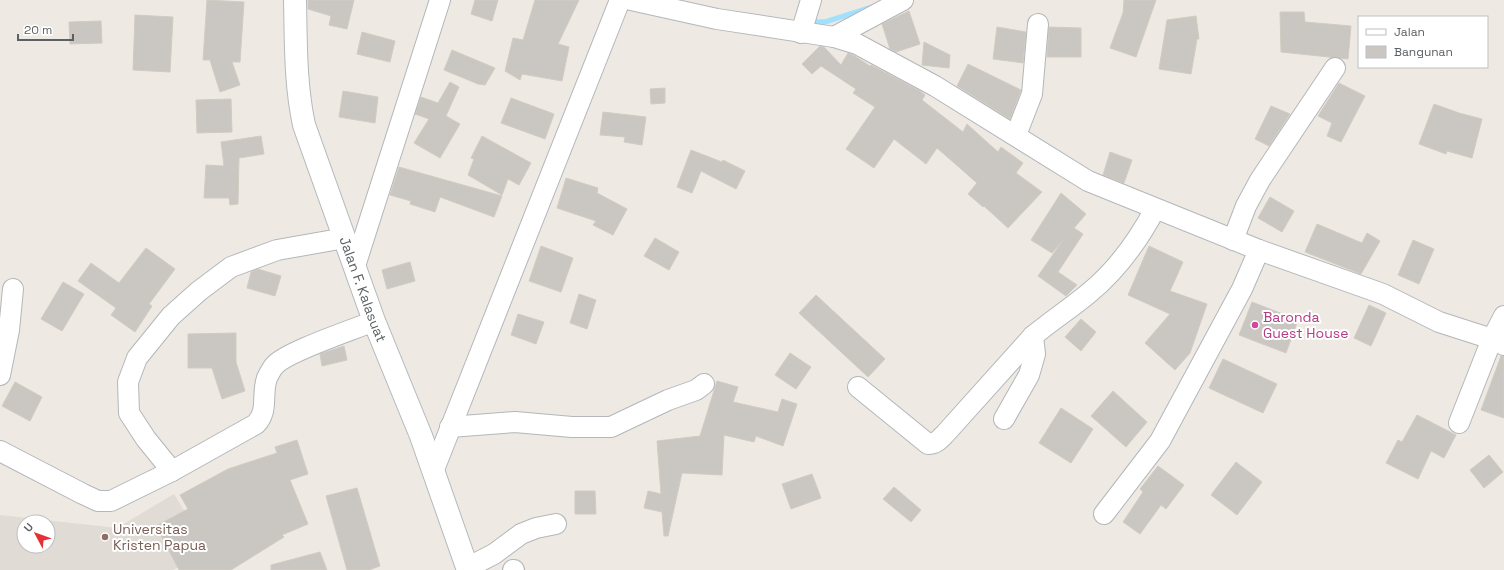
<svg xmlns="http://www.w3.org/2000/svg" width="1504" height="570" font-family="'Space Grotesk',sans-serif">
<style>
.education{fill:#e0dbd4;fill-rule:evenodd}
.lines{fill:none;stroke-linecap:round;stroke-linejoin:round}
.stream{stroke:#a2e1fe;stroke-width:5.5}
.building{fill:#cac7c2;stroke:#d2cbc1}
.street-casing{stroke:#b3b6ba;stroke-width:22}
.secondary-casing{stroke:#b4b9bd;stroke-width:24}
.street{stroke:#fff;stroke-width:20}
.secondary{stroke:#fff;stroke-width:22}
.hotel-dot{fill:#d1479c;stroke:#fff;stroke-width:1.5}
.education-dot{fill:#8d6e63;stroke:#fff;stroke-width:1.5}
.labels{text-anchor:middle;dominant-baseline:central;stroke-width:4;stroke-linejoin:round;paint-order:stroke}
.street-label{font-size:14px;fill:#5b6063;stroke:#fff}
.hotel-label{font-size:14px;fill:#b23c85;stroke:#fff;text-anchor:start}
.education-label{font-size:14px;fill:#785e54;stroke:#fff;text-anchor:start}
</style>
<rect width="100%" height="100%" fill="#eeeae3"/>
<path class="education" d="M174,494l47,76 -16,-17 -32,17h-173v-55l117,13zM178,514l17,32 -22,13 -17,-33zM24,522h24v24h-24z"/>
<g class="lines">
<path class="stream" d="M809,22h16l47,-15"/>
</g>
<g class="building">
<path d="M207,0l37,2 -4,60h-8l8,23 -20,7 -10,-32h-7z"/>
<path d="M308,0h46l-7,29 -18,-4 2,-9 -23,-7z"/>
<path d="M475,0h23l-6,21 -21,-7z"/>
<path d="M535,0h44l-21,44 11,3 -7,34 -40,-7 -2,6 -15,-9 8,-33 10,2z"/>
<path d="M1124,0h32l-20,57 -26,-9 13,-35z"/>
<path d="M909,11l11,33 -24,8 -6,-3 -8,-25z"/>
<path d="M1280,12h24l1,10 46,4 -3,33 -67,-7z"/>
<path d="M135,15l38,2 -3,55 -37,-2z"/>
<path d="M1196,16l3,23h-2l-6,35 -32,-5 8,-49z"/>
<path d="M101,21l1,22 -32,1 -1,-22z"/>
<path d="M997,27l29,5 -3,31 -30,-4z"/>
<path d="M1049,27l32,1v29h-34z"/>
<path d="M362,32l33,9 -5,21 -33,-8z"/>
<path d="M924,42l26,13 -1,13 -27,-3z"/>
<path d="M820,46l4,1 17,18 7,-12 5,2 17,11 1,-1 49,26 5,4 -3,5 41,32 4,-8 31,28 3,-5 22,16 -7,10 26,19 -34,36 -24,-22 -1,1 -15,-13 9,-11 -40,-35 -11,16 -32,-25 -20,29 -28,-19 29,-42 -22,-14 3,-4 -35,-23 -9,8 -10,-10z"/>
<path d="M452,50l43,18 -10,17 -7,-1 -34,-14z"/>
<path d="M968,64l53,26 -11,29 -53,-33z"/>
<path d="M450,82l9,5 -13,29 14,8 -20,34 -26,-15 15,-24 -14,-5 6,-17 17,6z"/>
<path d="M1339,83l26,13 -24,46 -14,-6 5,-13 -14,-7z"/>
<path d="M665,88v15l-14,1 -1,-15z"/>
<path d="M343,91l35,6 -3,26 -36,-6z"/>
<path d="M511,98l43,16 -9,25 -44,-16z"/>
<path d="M231,99l1,33 -35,1 -1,-33z"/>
<path d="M1434,104l25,9 23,6 -10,39 -25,-7 -1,3 -27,-10z"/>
<path d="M1271,106l19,8 -21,32 -14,-7z"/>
<path d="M603,112l43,5 -4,28 -18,-3 1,-5 -25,-2z"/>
<path d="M261,136l3,18 -25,4 -1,46 -8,1 -1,-7h-25l2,-33 18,1 -3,-24z"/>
<path d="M482,136l49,27 -12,22 -11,-6 -6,16 -34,-20 6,-16 -3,-1z"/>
<path d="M691,150l31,12 1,-2 22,11 -9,18 -35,-18 -9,22 -15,-6z"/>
<path d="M1110,152l22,8 -8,23 -21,-8z"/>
<path d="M399,167l103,29 -8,21 -54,-20 -5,15 -25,-8 1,-3 -21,-6z"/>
<path d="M566,178l32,10 -1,5 30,16 -14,26 -20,-10 3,-4 -39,-13z"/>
<path d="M1061,193l25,21 -12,14 9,6 -25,38 19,13 -11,11 -28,-20 25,-36 -11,13 -21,-13z"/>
<path d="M1270,197l24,14 -12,21 -24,-14z"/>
<path d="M1317,224l45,19 5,-10 13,8 -19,33 -56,-22z"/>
<path d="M655,238l24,14 -10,18 -25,-14z"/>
<path d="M1413,240l21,9 -15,35 -21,-9z"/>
<path d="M541,246l32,12 -12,34 -32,-11z"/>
<path d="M1149,246l34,16 -13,29 37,13 -17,49 -15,17 -30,-27 25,-29 -42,-19z"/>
<path d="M146,248l29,21 -26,35 3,2 -17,26 -24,-17 5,-7 -38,-27 13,-18 28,20z"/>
<path d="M410,262l5,19 -28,8 -5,-19z"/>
<path d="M258,269l23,7 -6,20 -28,-8 4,-16z"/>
<path d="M63,282l21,12 -22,37 -21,-12z"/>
<path d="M579,294l17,6 -9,29 -17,-6z"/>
<path d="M816,295l69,64 -17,18 -69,-64z"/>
<path d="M1252,302l46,18 -12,33 -47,-18z"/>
<path d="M1369,305l17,8 -15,33 -17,-8z"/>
<path d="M518,314l26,8 -8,22 -25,-9z"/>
<path d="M1081,319l15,13 -15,19 -16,-14z"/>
<path d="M236,333v29l9,29 -23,8 -10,-31h-24v-34z"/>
<path d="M344,346l3,14 -25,6 -2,-12z"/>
<path d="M790,353l21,14 -15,22 -21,-14z"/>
<path d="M1501,356h3v62l-23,-8z"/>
<path d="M1223,359l54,25 -14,29 -54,-25z"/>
<path d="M717,381l21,6 -5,15 45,10 4,-13 15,5 -14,42 -27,-10 -2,6 -30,-7 -2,40 -40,-2 -14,63h-4l-2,-24 -18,-4 4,-17 13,3 -4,-53 43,-5z"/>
<path d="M15,382l27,15 -12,24 -28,-15z"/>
<path d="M1113,391l34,31 -21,25 -35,-31z"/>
<path d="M1061,408l32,21 -22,34 -32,-20z"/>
<path d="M1417,415l39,20 -12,23 -13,-7 -13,28 -32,-16 12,-23 4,2z"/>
<path d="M297,440l11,34 -18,6 18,44 -26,11 2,2 -53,33h-52l-23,-44 32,-17 -8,-14 48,-26 49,-16 -2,-6z"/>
<path d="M1489,455l14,17 -19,16 -14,-18z"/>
<path d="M1236,462l26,20 -25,33 -26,-20z"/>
<path d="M1158,466l26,19 -18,24 -5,-4 -21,29 -17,-12 20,-30 -3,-3z"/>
<path d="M812,474l9,24 -30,11 -9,-25z"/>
<path d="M894,487l27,23 -10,12 -28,-23z"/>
<path d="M357,488l23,78 -11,4h-22l-21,-74z"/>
<path d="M575,491h20l1,23h-21z"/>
<path d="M320,552l7,18h-56v-5z"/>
</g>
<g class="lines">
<g class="street-casing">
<g id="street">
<path d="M631,0l86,19 117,18 23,7 78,42 153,95 171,69 124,44 56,28 53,17 12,-23"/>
<path d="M801,33l10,-33"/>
<path d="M834,37l69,-37"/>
<path d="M1016,135l16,-41 6,-70"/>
<path d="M1233,240l13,-34 14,-26 75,-112"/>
<path d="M355,266l85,-266"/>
<path d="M0,375l9,-45 4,-41"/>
<path d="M858,387l70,57c8,0 11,-4 17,-10l88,-98"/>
<path d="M1004,419l25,-44 6,-21 -2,-18c18,-15 38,-28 56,-43 28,-23 49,-52 66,-84"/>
<path d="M1459,423l33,-84 12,6"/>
<path d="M450,427l65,-5 57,5h39l57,-27 28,-10 8,-6"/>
<path d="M0,451l83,43 15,7h13l61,-30 84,-47c13,-14 5,-29 11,-46 2,-4 5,-10 8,-13 13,-14 78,-35 99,-44"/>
<path d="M172,471l-26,-32 -17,-26 -1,-31 9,-24 34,-42 28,-25 32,-24 46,-17 68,-12"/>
<path d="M433,472l187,-472"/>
<path d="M1104,514l56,-73 82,-152 17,-39"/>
<path d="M467,568l27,-14 27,-20 15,-6 20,-4"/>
<path d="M513,570h1"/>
</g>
</g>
<g class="secondary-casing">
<g id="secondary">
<path id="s1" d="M295,0c1,42 0,83 9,125l70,196 47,115 47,134"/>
</g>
</g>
<use href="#street" class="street"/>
<use href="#secondary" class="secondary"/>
</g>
<circle class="hotel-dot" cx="1255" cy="325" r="4"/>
<circle class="education-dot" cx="105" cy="537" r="4"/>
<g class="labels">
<g class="street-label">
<text stroke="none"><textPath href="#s1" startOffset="300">Jalan F. Kalasuat</textPath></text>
</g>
<g class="hotel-label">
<text x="1263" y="317">Baronda<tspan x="1263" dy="16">Guest House</tspan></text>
</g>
<g class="education-label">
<text x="113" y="529">Universitas<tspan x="113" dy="16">Kristen Papua</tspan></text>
</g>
</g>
<rect x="1358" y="16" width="130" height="52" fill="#ffffff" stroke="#bdbfc1"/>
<rect x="1366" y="29" width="20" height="6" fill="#ffffff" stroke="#bdbfc1"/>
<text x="1394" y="36" font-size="12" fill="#5b6063">Jalan</text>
<rect x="1366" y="46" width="20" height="12" fill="#cac7c2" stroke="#bdbfc1"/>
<text x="1394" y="56" font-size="12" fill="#5b6063">Bangunan</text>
<g transform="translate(36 534) rotate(311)"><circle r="19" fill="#ffffff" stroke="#bdbfc1"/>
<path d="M0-3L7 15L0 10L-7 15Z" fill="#e72f37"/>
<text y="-6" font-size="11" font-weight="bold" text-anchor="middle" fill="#5b6063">U</text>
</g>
<path d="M18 34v6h55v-6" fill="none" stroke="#5b6063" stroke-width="2"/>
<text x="24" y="34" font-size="12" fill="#5b6063" stroke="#ffffff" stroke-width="3" paint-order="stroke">20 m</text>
</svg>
